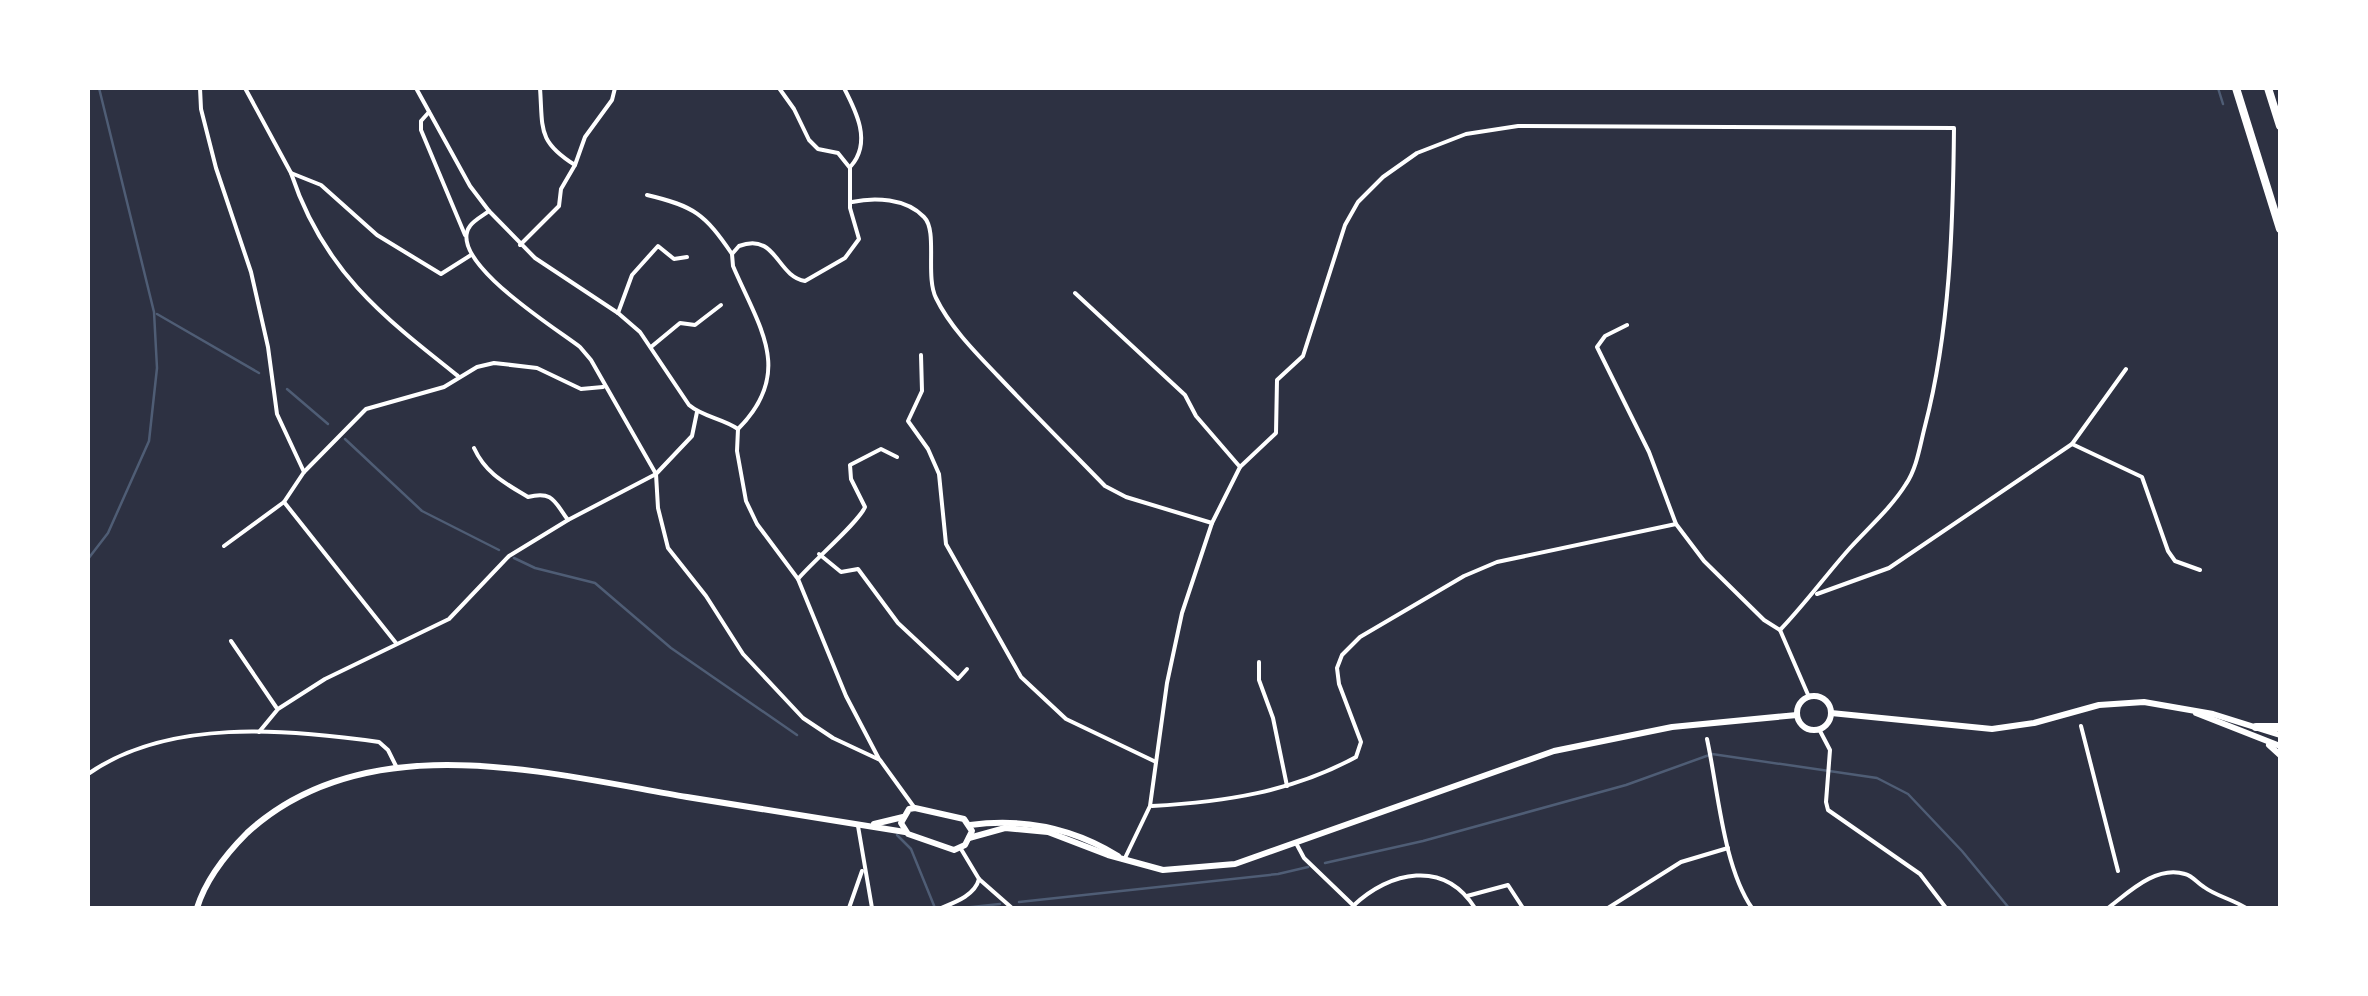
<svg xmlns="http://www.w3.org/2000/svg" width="2368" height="996" font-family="'Times New Roman',serif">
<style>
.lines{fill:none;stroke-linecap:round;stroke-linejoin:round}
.stream{stroke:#4f5d75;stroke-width:2.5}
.minor{stroke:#fff;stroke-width:4}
.primary{stroke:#fff;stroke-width:6}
.trunk{stroke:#fff;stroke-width:8}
</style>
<rect width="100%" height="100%" fill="#2d3142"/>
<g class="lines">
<g class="stream">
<path d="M2218,88l5,16"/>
<path d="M157,314l102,59"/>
<path d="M287,389l41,35"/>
<path d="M345,439l77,72 77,39"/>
<path d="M514,558l21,10 60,15 76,65 126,87"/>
<path d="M88,559l20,-26 41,-92 8,-73 -3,-56 -55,-224"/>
<path d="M897,835l14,14 24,59"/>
<path d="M1325,863l98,-22 203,-56 86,-31 165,24 31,16 54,57 47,57"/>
<path d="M1019,902l259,-28 30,-7"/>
<path d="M962,908l38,-4"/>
</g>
<g class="minor">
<path d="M200,88l1,21 15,59 35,104 17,75 9,67 27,58"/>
<path d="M245,88l46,85 30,12 56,50 64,39 30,-19"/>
<path d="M416,88l54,98 19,25 46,47 83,55 22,19 49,73c14,12 33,13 49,24 57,-57 21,-102 -5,-163l-1,-12 7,-8c38,-14 37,30 66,35l40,-23 14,-19 -9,-31v-40l-12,-15 -20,-4 -9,-9 -15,-31 -15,-21"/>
<path d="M540,88c3,41 -3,53 35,77"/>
<path d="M844,88c12,23 28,54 7,78"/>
<path d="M429,112l-8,9v9l44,105"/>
<path d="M291,173c32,97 91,143 167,203"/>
<path d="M647,195c47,11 58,19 85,59"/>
<path d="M852,202c22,-5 54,-4 72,15 14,14 1,59 12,81 14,29 40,55 62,78 35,37 71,73 107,110l21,11 86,26 -30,90 -15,70 -17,123 -25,52"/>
<path d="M489,211c-5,4 -15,9 -19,15 -25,34 87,103 110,121l11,13 65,114 2,34 10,40 38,48 37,58 60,64 30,20 47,22 34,47"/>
<path d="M520,245l39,-39 2,-17 14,-24 10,-28 27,-37 3,-12"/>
<path d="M1075,293l110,102 11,21 44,51 -28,56"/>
<path d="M618,313l14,-38 26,-29 16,13 13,-2"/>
<path d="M1627,325l-22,11 -8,11 52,105 27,72 28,37 60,59 16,10 29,67"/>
<path d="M651,347l29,-24 15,2 26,-20"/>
<path d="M921,355l1,36 -14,30 20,28 11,25 7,70 75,133 45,42 90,43"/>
<path d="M738,429l-1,22 9,50 11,23 41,55 48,117 33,63"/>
<path d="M2072,444l70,33 26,74 7,10 25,9"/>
<path d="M474,448c12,26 31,35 54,49 25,-6 26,4 40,23"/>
<path d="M1240,467l36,-34 1,-53 26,-24 42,-131 13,-23 25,-25 34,-24 49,-19 52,-8 436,2c-1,99 -4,202 -29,298 -5,19 -8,42 -19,58 -15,24 -37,43 -56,64 -24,27 -45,56 -70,82"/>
<path d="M284,502l112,141"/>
<path d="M224,546l60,-44 20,-30 62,-63 78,-22 33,-20 17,-4 43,5 44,21 22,-2"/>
<path d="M819,554l22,18 17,-3 40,54 60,56 9,-10"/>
<path d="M798,579c15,-18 61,-57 67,-72l-14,-28 -1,-14 31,-16 16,8"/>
<path d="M1817,594l72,-26 183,-124 54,-75"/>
<path d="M231,641l45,66"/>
<path d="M1259,662v18l14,38 14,68"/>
<path d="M2081,726l37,145"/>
<path d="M1819,729l11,21 -4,52 2,8 92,64 26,34"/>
<path d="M259,732l19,-23 47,-30 124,-60 60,-63 59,-36 88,-46 36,-38 5,-24"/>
<path d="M1707,739c11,50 16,127 45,169"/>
<path d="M88,774c80,-56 198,-45 291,-32l9,8 8,16"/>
<path d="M1152,806c72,-4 140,-14 204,-49l5,-15 -22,-58 -2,-16 5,-13 18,-18 104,-61 33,-14 179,-38"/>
<path d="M858,826l14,82"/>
<path d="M1296,843l8,15 52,50"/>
<path d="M961,849l18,30 33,29"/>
<path d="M1467,896l41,-11 15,23"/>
<path d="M1353,906c37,-35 91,-47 122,2"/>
<path d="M849,908l13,-37"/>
<path d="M941,908c15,-6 34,-13 38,-29"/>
<path d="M1608,908l73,-46 47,-14"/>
<path d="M2108,908c21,-16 48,-43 77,-34 8,2 12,9 19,13 12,9 28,12 42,21"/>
</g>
<g class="primary">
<circle cx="1814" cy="713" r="17"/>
<path d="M1831,713l161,16 42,-6 65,-18 45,-3 69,12 67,21"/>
<path d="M2196,713l84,33"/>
<path d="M2269,745l11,10"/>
<path d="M915,808l49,11 8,12 -7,14 -11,5 -46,-16 -7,-11 8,-14z"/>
<path d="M874,824l29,-7"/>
<path d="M970,825c53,-7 103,3 148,31"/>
<path d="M969,838l36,-10 43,4 60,23 55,15 72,-6 319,-113 118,-24 125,-12"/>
<path d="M197,908c9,-29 28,-53 50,-75 118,-109 299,-60 440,-36 73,12 146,23 218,35"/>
</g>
<g class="trunk">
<path d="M2236,88l44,141"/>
<path d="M2268,88l12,38"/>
<path d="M2256,727h24"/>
</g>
</g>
<rect width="2368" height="996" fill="none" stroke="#ffffff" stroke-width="180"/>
</svg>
